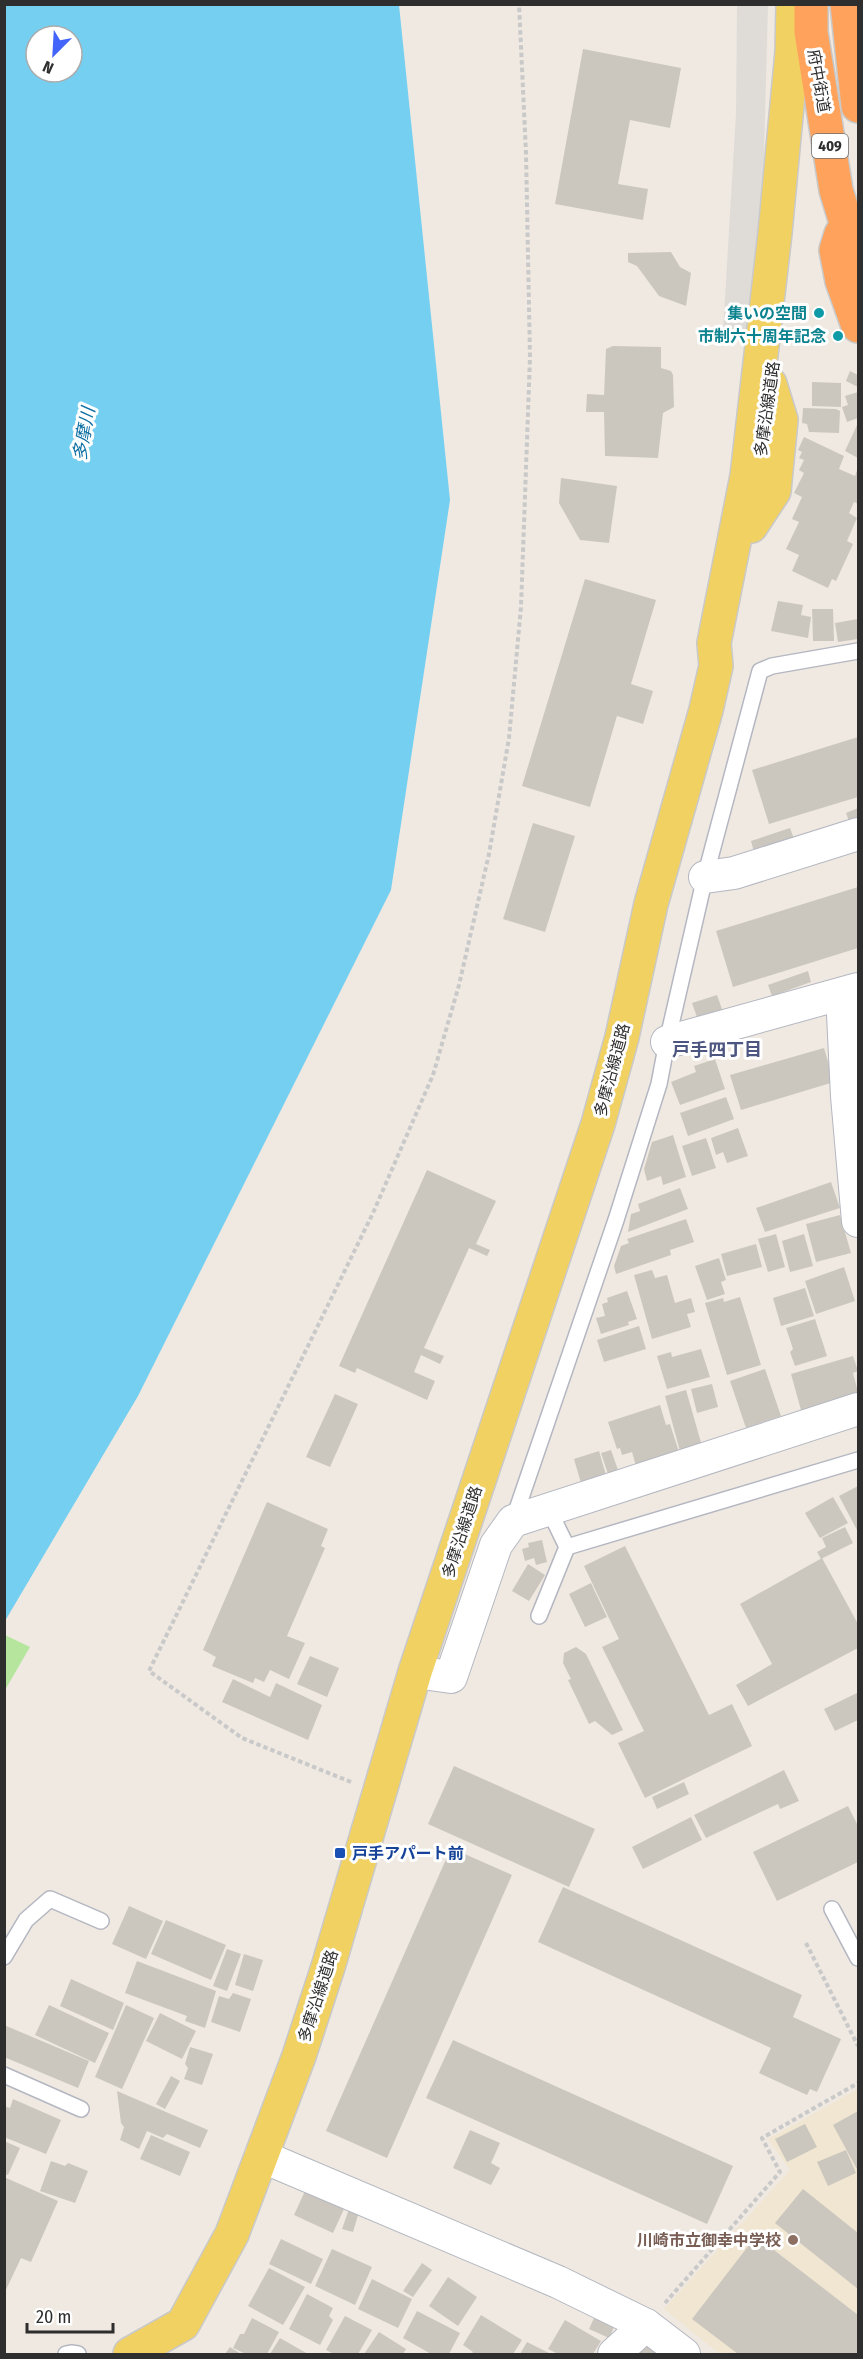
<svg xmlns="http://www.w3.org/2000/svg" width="863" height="2359" font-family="'Fira Sans Condensed','Noto Sans JP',sans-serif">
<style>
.education{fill:#f0e6d1}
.green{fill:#b6e59e}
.plaza{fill:#dfdcd8}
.water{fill:#75cff0;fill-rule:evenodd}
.building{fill:#cbc7bf}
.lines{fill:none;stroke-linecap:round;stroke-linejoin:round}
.lane-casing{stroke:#b4b7c1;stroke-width:18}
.street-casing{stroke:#b4b7c1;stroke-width:34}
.primary-casing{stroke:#c9c9c9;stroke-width:36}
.highway-casing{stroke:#c9c9c9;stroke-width:36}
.path{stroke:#c9c9c9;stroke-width:4;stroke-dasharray:4.5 3;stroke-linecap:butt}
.lane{stroke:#fff;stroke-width:15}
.street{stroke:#fff;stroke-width:32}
.primary{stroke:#f2d163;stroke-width:33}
.highway{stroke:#ffa35c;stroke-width:33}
.culture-dot{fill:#0f9aa8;stroke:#fff;stroke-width:2}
.transit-dot{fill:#1a4fb4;stroke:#fff;stroke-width:2}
.education-dot{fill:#8d6e63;stroke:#fff;stroke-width:2}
.labels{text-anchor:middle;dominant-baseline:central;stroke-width:6;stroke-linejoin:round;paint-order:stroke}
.shield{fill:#fff;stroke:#6d6d6d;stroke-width:1.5}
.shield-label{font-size:15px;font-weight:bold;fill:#2e2e2e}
.street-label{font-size:16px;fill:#2e2e2e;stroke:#fff}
.culture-label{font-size:16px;font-weight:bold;fill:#0d838f;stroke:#fff;text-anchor:end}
.transit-label{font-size:16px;font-weight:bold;fill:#164399;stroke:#fff;text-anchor:start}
.education-label{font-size:16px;font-weight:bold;fill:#785e54;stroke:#fff;text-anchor:end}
.water-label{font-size:18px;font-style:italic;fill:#0d6fa3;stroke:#fff}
.neighbourhood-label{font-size:18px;font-weight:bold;fill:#4d5680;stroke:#fff}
</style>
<rect width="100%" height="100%" fill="#efe9e1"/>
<path class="education" d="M858,2089v265h-138l-56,-45 126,-139 -22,-31z"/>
<path class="green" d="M5,1635l25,12 -25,43z"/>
<path class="plaza" d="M737,5h31l-5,184 -14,144 -26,-1 13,-219z"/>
<path class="water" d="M5,4l394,1 51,495 -59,390 -253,506 -133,225zM36,36h36v36h-36z"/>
<g class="building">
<path d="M583,49l98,19 -11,60 -40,-8 -12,64 30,5 -5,31 -88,-16z"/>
<path d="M671,252l9,15 11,6 -5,33 -27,-10 -22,-30 -9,-4v-9z"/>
<path d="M613,346l48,1v21l10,3 2,4 1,32 -11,6 -5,45 -53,-2 -1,-44h-18l1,-18 17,1 2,-46z"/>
<path d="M850,371l8,4v12l-12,-6z"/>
<path d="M812,382l29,1v24l-29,-1z"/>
<path d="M858,392v26l-11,4 -5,-15 6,-2 -3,-9z"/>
<path d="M803,408l33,1 4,2 -1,22 -30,-1 -2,-8 -5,-1z"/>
<path d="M857,425l1,1v32l-13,-7z"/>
<path d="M804,437l40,19 -5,13 16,7 3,-8v36l-4,-2 -5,11 8,5 -10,23 6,3 -17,37 -4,-2 -4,9 -36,-17 7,-16 -13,-6 13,-27 -7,-3 10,-22 -8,-4 10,-20 -5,-3 5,-10 -5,-2 3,-6 -4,-2z"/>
<path d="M561,478l56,8 -8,57 -29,-3 -21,-37z"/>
<path d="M585,579l71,21 -25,84 22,7 -10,33 -26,-8 -27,91 -68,-21z"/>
<path d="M778,601l25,4 -2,10 10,2 -3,21 -37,-7z"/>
<path d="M812,609h21l1,32h-21z"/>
<path d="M858,619v20l-20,3 -3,-19z"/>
<path d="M858,737v60l-89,27 -17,-54z"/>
<path d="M858,808v13l-8,3 -4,-11z"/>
<path d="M533,823l42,13 -30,96 -42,-13z"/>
<path d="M790,828l4,11 -40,13 -3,-11z"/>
<path d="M858,887v61l-125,39 -17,-56z"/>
<path d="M808,971l3,11 -39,14 -4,-11z"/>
<path d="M717,995l6,17 -25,8 -6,-17z"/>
<path d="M824,1048l10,34 -93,28 -11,-35z"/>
<path d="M715,1059l10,30 -45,16 -9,-23 25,-10 -2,-6z"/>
<path d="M726,1097l8,22 -46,17 -8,-23z"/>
<path d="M738,1128l10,28 -21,7 -4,-11 -7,3 -5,-17z"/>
<path d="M673,1135l13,42 -23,8 -2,-9 -14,5 -3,-12 8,-27z"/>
<path d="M706,1138l10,30 -24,8 -10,-30z"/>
<path d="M427,1170l69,31 -20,43 14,6 -3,6 -18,-8 -45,100 20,8 -4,8 -19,-9 -7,17 21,9 -8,19 -70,-32 -2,5 -16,-7z"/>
<path d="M831,1182l9,26 -75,24 -9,-24z"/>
<path d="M680,1188l8,21 -60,23 3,-18 9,-3 -2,-7z"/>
<path d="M840,1215l11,38 -35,9 -10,-38z"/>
<path d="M686,1219l8,23 -24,8 1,5 -55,19 -2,-8 7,-20 8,-3 -2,-4z"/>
<path d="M776,1234l9,33 -17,5 -10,-33z"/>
<path d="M804,1234l9,32 -23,6 -8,-31z"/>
<path d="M756,1244l6,23 -35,9 -6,-22z"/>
<path d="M719,1258l7,22 -5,2 4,12 -18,6 -12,-34z"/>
<path d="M844,1267l11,34 -39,13 -11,-33z"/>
<path d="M652,1270l3,8 12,-3 8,28 16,-5 4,14 -8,2 4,13 -39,12 -18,-64z"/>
<path d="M805,1288l9,28 -33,10 -8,-28z"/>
<path d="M627,1291l10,28 -9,3 1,3 -28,9 -5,-16 9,-2 -3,-12 6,-2 -1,-4z"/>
<path d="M740,1297l21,68 -34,10 -22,-72 18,-5 1,4z"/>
<path d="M815,1319l12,37 -32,10 -5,-14 3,-3 -7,-21z"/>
<path d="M639,1326l7,23 -42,13 -7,-22z"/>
<path d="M701,1349l9,28 -43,12 -10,-33 14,-4 1,5z"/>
<path d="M853,1356l5,15 -5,2 5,19 -57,18 -10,-36z"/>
<path d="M765,1369l16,47 -35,12 -16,-47z"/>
<path d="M712,1384l6,23 -21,6 -6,-24z"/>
<path d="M686,1390l16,56 -22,5 -15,-55z"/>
<path d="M335,1394l23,10 -28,63 -24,-10z"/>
<path d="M660,1405l6,20 4,-1 9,28 -43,14 -4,-14 -10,3 -2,-7 -3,1 -9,-27z"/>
<path d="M611,1450l7,20 -10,4 -7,-21z"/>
<path d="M599,1451l7,24 -25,8 -7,-24z"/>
<path d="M858,1486v46l-19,-36z"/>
<path d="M833,1497l15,26 -28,15 -15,-25z"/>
<path d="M267,1502l61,27 -7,17 4,2 -38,88 18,7 -16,36 -19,-9 -6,12 -9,-4 -2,5 -41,-17 4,-9 -13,-7z"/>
<path d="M845,1527l8,16 -32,16 -4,-7 9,-5 -4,-9z"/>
<path d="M542,1540l5,22 -11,3 -2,-7 -9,3 -3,-12 7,-2 -1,-4z"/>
<path d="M625,1546l84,169 23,-11 20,42 -107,52 -27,-55 26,-12 -42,-84 17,-8 -35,-73z"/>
<path d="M822,1558l36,66v24l-110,58 -12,-21 36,-21 -32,-60z"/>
<path d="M528,1564l17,11 -16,26 -17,-10z"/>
<path d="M591,1583l16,34 -22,10 -16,-33z"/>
<path d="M576,1647l10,7 37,76 -11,5 -17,-14 -6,3 -21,-44 3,-1 -8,-16 1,-10z"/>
<path d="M310,1656l29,12 -12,29 -30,-13z"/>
<path d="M233,1679l37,18 6,-14 46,22 -14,35 -86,-38z"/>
<path d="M857,1693l1,27 -23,11 -11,-22z"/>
<path d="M454,1766l141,63 -26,58 -141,-63z"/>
<path d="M784,1770l15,31 -19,8 -2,-5 -72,34 -12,-23z"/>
<path d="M684,1782l5,12 -32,15 -5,-12z"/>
<path d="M848,1806l10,20v36l-81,39 -24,-49z"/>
<path d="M691,1817l11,23 -59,29 -11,-22z"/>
<path d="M451,1848l61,27 -125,283 -61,-27z"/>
<path d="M563,1887l239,108 -9,22 48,22 -24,53 -7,-3 -3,6 -48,-22 12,-25 -233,-106z"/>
<path d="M129,1906l34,15 -17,38 -34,-15z"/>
<path d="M166,1920l60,25 -15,35 -60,-26z"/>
<path d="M227,1949l14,5 -14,37 -14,-5z"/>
<path d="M244,1954l19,6 -10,31 -18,-6z"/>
<path d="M137,1961l79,30 -11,37 -20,-7 2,-5 -62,-23z"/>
<path d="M71,1979l53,24 -11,27 -53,-24z"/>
<path d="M233,1993l18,6 -11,33 -29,-10 8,-26 10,3z"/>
<path d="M49,2005l60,28 -14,30 -60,-28z"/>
<path d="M126,2005l28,13 -32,71 -27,-12z"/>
<path d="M160,2013l36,18 -14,28 -36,-18z"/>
<path d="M4,2025l85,36 -11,27 -74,-31z"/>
<path d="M453,2040l280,126 -26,58 -281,-126z"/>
<path d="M190,2047l23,7 -11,31 -18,-6 4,-11 -3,-4z"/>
<path d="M171,2076l9,5 -15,28 -9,-5z"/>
<path d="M117,2091l91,39 -8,18 -33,-14 -4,4 -16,-7 -8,18 -19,-9 4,-13 -3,-4z"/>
<path d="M13,2099l48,21 -15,34 -42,-17v-31l6,2z"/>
<path d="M858,2111v60l-25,-46z"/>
<path d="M805,2124l12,23 -30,15 -12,-23z"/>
<path d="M470,2130l30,13 -9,20 9,5 -9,17 -38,-17z"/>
<path d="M151,2135l39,17 -10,24 -40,-17z"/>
<path d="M4,2141l16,7 -12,27 -4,-1z"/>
<path d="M846,2150l10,23 -28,13 -11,-24z"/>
<path d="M51,2161l14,5 3,-3 20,8 -13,32 -35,-12z"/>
<path d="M4,2177l54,24 -27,61 -10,-4 -17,36z"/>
<path d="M803,2189l55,44v56l-83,-66z"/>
<path d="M305,2191l39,18 -11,24 -39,-18z"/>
<path d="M349,2209l10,3 -6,20 -11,-3z"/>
<path d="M756,2236l102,79v39h-120l-46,-35z"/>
<path d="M281,2239l42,20 -12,25 -42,-20z"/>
<path d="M332,2249l40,18 -17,38 -40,-19z"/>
<path d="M422,2263l10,7 -19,27 -10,-6z"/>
<path d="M269,2268l36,19 -22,38 -35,-19z"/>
<path d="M448,2277l29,20 -19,29 -29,-20z"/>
<path d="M372,2279l40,20 -14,29 -40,-19z"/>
<path d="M307,2294l26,14 -4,8 4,4 -13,25 -31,-16z"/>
<path d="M417,2311l43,22 -11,21h-18l-28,-16z"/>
<path d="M481,2315l41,25 -9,14h-42l2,-2 -10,-7z"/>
<path d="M345,2316l27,14 -14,24h-24l-8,-4z"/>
<path d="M252,2318l27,14 -12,22h-21l-13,-6 7,-14h4z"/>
<path d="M594,2318l20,9 -5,11 -20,-9z"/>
<path d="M565,2320l36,21 -8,13h-35l-10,-5z"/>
<path d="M379,2332l27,17 -3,5h-39z"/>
<path d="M280,2338l28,16h-38z"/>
<path d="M646,2340l21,14h-31z"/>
<path d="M527,2342l24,12h-31z"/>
<path d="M230,2347l3,2 8,5h-16z"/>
</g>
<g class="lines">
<g class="lane-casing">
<g id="lane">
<path d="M549,1510l18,37"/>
<path d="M513,1521l103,-301 43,-136 8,-42 38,-165 55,-206 12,-5 86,-15"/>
<path d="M539,1616l28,-69 291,-87"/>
<path d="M832,1909l26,49"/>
<path d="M4,1957l22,-37 24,-21 51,22"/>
<path d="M4,2075l77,34"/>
<path d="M66,2354l5,-1 7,1"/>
</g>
</g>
<g class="street-casing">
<g id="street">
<path d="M705,877l29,-4 124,-39"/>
<path d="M842,994l5,102 11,125"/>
<path d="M667,1042l191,-53"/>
<path d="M415,1672l36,5 45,-132 17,-24 345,-112"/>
<path d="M261,2156l297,126 88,43 38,29"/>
<path d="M614,2354l32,-29"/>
</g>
</g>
<g class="primary-casing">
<g id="primary">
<path d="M751,526l23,-35 7,-71 -11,-36"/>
<path d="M130,2354l53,-30 49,-90 67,-178 29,-89 87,-295 183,-548 24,-87 29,-133 55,-194 10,-44 -2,-23 33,-167 28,-243 17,-181 1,-48"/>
</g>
</g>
<g class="highway-casing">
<g id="highway">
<path d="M811,4v28l25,158 22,72"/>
<path d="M847,4l11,102"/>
<path d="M841,234l-5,16 6,31 16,45"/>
</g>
</g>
<g class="path">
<path d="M351,1782l-109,-44 -93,-67 224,-458 60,-138 26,-90 30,-131 20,-116 12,-131 9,-250 -4,-204 -7,-149"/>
<path d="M806,1943l52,103"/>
<path d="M665,2303l115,-131 -18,-34 96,-55"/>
</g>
<use href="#lane" class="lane"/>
<use href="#street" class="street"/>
<use href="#primary" class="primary"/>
<use href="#highway" class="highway"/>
</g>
<g class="culture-dot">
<circle cx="819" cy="313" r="6"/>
<circle cx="838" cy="336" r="6"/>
</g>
<rect class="transit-dot" x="334" y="1847" width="12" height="12" rx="3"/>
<circle class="education-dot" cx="793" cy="2240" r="6"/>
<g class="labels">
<rect class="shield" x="812" y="134" width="36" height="24" rx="4.5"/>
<g class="shield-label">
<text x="830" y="146">409</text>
</g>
<g class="street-label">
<text transform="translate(819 81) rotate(80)">府中街道</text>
<text transform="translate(767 409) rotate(-82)">多摩沿線道路</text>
<text transform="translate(612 1070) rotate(-75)">多摩沿線道路</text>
<text transform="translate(462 1532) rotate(-72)">多摩沿線道路</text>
<text transform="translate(318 1996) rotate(-72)">多摩沿線道路</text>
</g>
<g class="culture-label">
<text x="807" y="313">集いの空間</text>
<text x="826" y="336">市制六十周年記念</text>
</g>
<g class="transit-label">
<text x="352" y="1853">戸手アパート前</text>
</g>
<g class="education-label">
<text x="781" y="2240">川崎市立御幸中学校</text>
</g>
<g class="water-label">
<text transform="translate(84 434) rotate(-80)">多摩川</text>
</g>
<g class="neighbourhood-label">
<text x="717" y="1050">戸手四丁目</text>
</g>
</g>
<rect width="863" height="2359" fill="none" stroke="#2e2e2e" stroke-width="12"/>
<g transform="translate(54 54) rotate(204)"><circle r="28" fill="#ffffff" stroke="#ababab" stroke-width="1.5"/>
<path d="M0-4.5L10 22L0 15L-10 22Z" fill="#4264fb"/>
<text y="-9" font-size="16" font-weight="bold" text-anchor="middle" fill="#2e2e2e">N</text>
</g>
<path d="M27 2323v9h86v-9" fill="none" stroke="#2e2e2e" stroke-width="3"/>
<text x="36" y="2323" font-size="18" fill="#2e2e2e" stroke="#ffffff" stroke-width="4.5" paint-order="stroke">20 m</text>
</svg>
